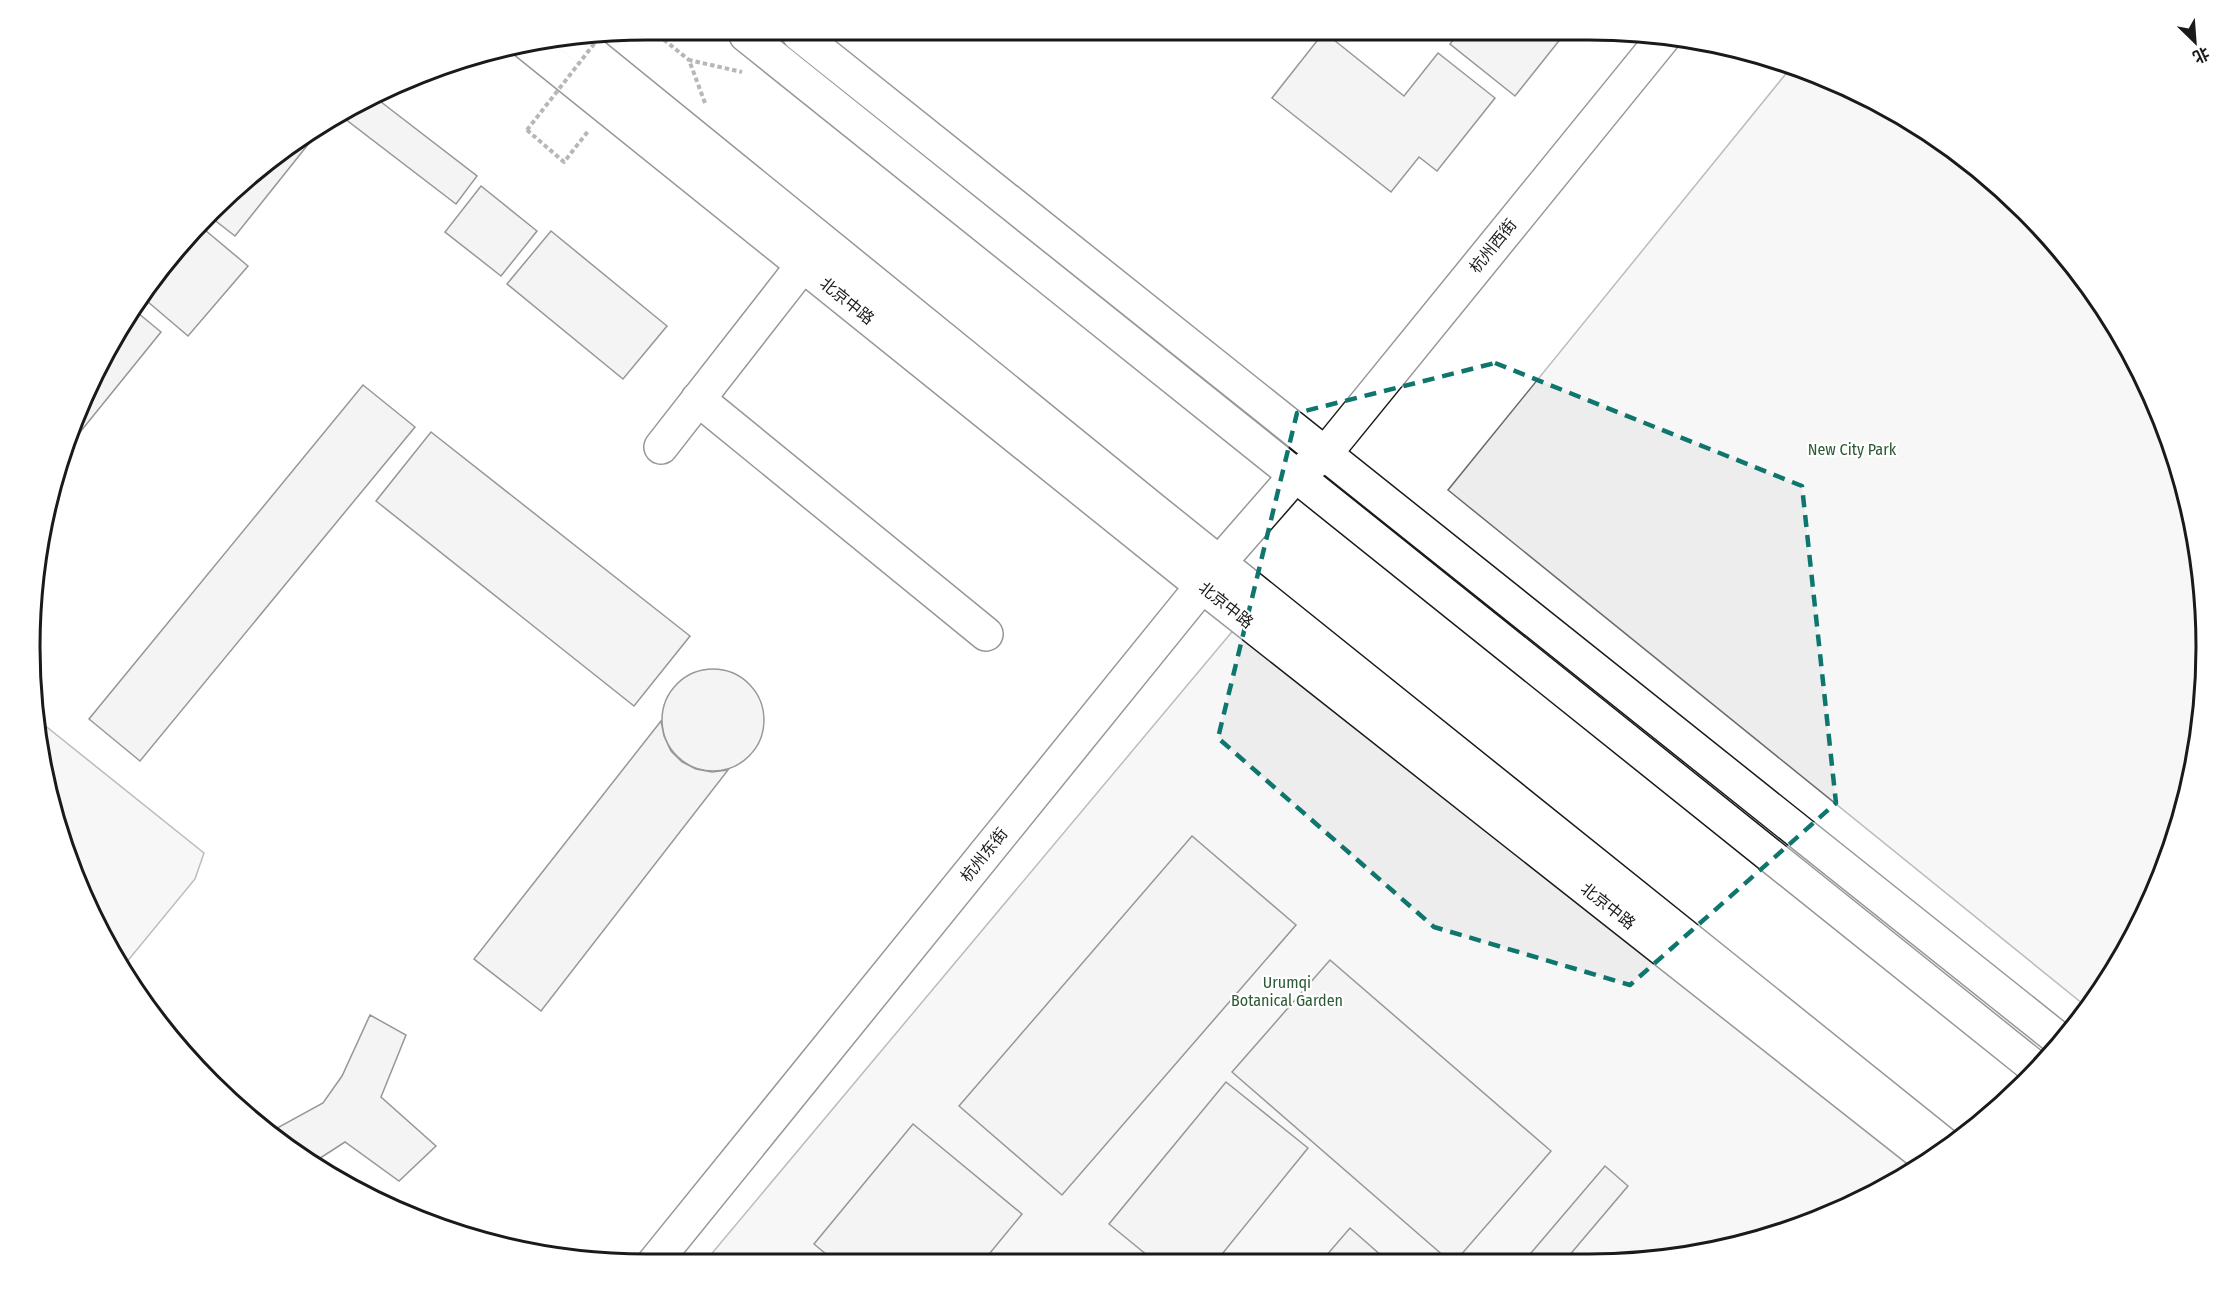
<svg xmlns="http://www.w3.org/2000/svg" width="2237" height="1295" font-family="'Fira Sans Condensed','Noto Sans SC',sans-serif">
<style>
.built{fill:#ededed;stroke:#6a6a6a;stroke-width:1.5}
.building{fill:#e6e6e6;stroke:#1a1a1a;stroke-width:1.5}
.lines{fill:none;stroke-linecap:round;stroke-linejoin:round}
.minor-casing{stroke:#1a1a1a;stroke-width:36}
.major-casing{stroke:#1a1a1a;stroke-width:36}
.path{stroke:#5f5f5f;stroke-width:4;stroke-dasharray:4.5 3;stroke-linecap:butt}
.minor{stroke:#fff;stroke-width:33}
.major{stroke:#fff;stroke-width:33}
.path-bridge{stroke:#5f5f5f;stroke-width:4;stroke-dasharray:4.5 3;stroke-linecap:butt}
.marked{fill:none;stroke:#0f766e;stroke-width:4.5;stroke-dasharray:12 8;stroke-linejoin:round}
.labels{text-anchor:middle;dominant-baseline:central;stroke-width:4.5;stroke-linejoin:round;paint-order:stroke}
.street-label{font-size:16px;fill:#1a1a1a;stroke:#fff}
.park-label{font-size:16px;fill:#2b5a34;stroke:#fff}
.rim{fill:none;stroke:#1a1a1a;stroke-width:3}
</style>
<rect width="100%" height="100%" fill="#fff"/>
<g class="built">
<path d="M1793,65l139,69 94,77 77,93 57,107 35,116 12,120 -12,121 -35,115 -57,107 -15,18 -640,-518z"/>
<path d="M1251,609l673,554 -25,19 -111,50 -158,32h-927z"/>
<path d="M38,720l166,133 -9,26 -74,90 -8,-13 -50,-110z"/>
</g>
<g class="building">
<path d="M1324,32l80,64 34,-43 57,45 -58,73 -18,-14 -28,35 -119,-94z"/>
<path d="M1459,32h107l-51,64 -65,-52z"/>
<path d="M372,95l105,81 -21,28 -116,-89z"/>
<path d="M322,127l-87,109 -27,-21 64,-58z"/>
<path d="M481,186l56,45 -36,45 -56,-44z"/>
<path d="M199,225l49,41 -60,70 -47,-40z"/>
<path d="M551,231l116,95 -44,53 -116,-95z"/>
<path d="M132,308l29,24 -97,120 30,-77z"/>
<path d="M363,385l52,42 -275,334 -51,-42z"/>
<path d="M431,432l259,204 -56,70 -258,-205z"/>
<circle cx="713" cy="720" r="51"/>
<path d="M661,721l3,15 7,15 11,11 14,7 16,3 16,-2 -187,241 -67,-52z"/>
<path d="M1192,836l104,89 -234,270 -103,-89z"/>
<path d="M1330,960l221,191 -98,113 -221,-192z"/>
<path d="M370,1015l36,20 -25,62 55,49 -37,35 -54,-39 -34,22 -43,-31 55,-30 19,-27z"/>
<path d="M1226,1082l82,66 -94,116h-56l-49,-40z"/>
<path d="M913,1124l109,90 -41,50h-143l-24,-20z"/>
<path d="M1605,1166l23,20 -66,78h-32l-5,-4z"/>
<path d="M1350,1228l41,36h-72z"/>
</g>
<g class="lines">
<g class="minor-casing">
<g id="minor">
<path d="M569,35l587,477 790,634"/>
<path d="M746,35l1292,1035"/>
<path d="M698,399l288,235"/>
<path d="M661,447l142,-182"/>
<path d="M653,1264l549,-678 18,-24 75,-86 29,-21 339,-417"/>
</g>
</g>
<g class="major-casing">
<g id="major">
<path d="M799,34l1262,1007"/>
<path d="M528,44l674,542 727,573"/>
</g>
</g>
<g class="path">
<path d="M658,35l31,25"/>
<path d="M705,103l-16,-43 53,12"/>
<path d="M527,130l37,32 25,-32"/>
</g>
<use href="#minor" class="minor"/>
<use href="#major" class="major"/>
<path class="path-bridge" d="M527,130l74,-95"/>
</g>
<path d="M0 0H2237V1295H0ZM1495,363l307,123 34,317 -206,182 -196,-58 -216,-189 79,-325z" fill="#fff" fill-opacity=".55" fill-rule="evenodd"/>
<path class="marked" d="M1495,363l307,123 34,317 -206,182 -196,-58 -216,-189 79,-325z"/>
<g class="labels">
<g class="street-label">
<text transform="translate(1493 246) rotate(-51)">杭州西街</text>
<text transform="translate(847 301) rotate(39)">北京中路</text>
<text transform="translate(1226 605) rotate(38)">北京中路</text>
<text transform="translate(984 855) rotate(-51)">杭州东街</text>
<text transform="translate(1608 906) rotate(38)">北京中路</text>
</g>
<g class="park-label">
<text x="1852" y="449">New City Park</text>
<text x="1287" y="982">Urumqi<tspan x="1287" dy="18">Botanical Garden</tspan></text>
</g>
</g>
<path d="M0 0H2237V1295H0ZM647 40H1589A607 607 0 0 1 2196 647V647A607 607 0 0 1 1589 1254H647A607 607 0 0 1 40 647V647A607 607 0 0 1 647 40Z" fill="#fff" fill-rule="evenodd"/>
<path class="rim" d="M647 40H1589A607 607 0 0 1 2196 647V647A607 607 0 0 1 1589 1254H647A607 607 0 0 1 40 647V647A607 607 0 0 1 647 40Z"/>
<g transform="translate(2195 42) rotate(155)" stroke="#ffffff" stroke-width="4.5" paint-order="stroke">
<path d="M0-4.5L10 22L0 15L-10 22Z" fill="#1a1a1a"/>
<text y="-9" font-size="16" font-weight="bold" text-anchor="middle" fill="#1a1a1a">北</text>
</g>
</svg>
